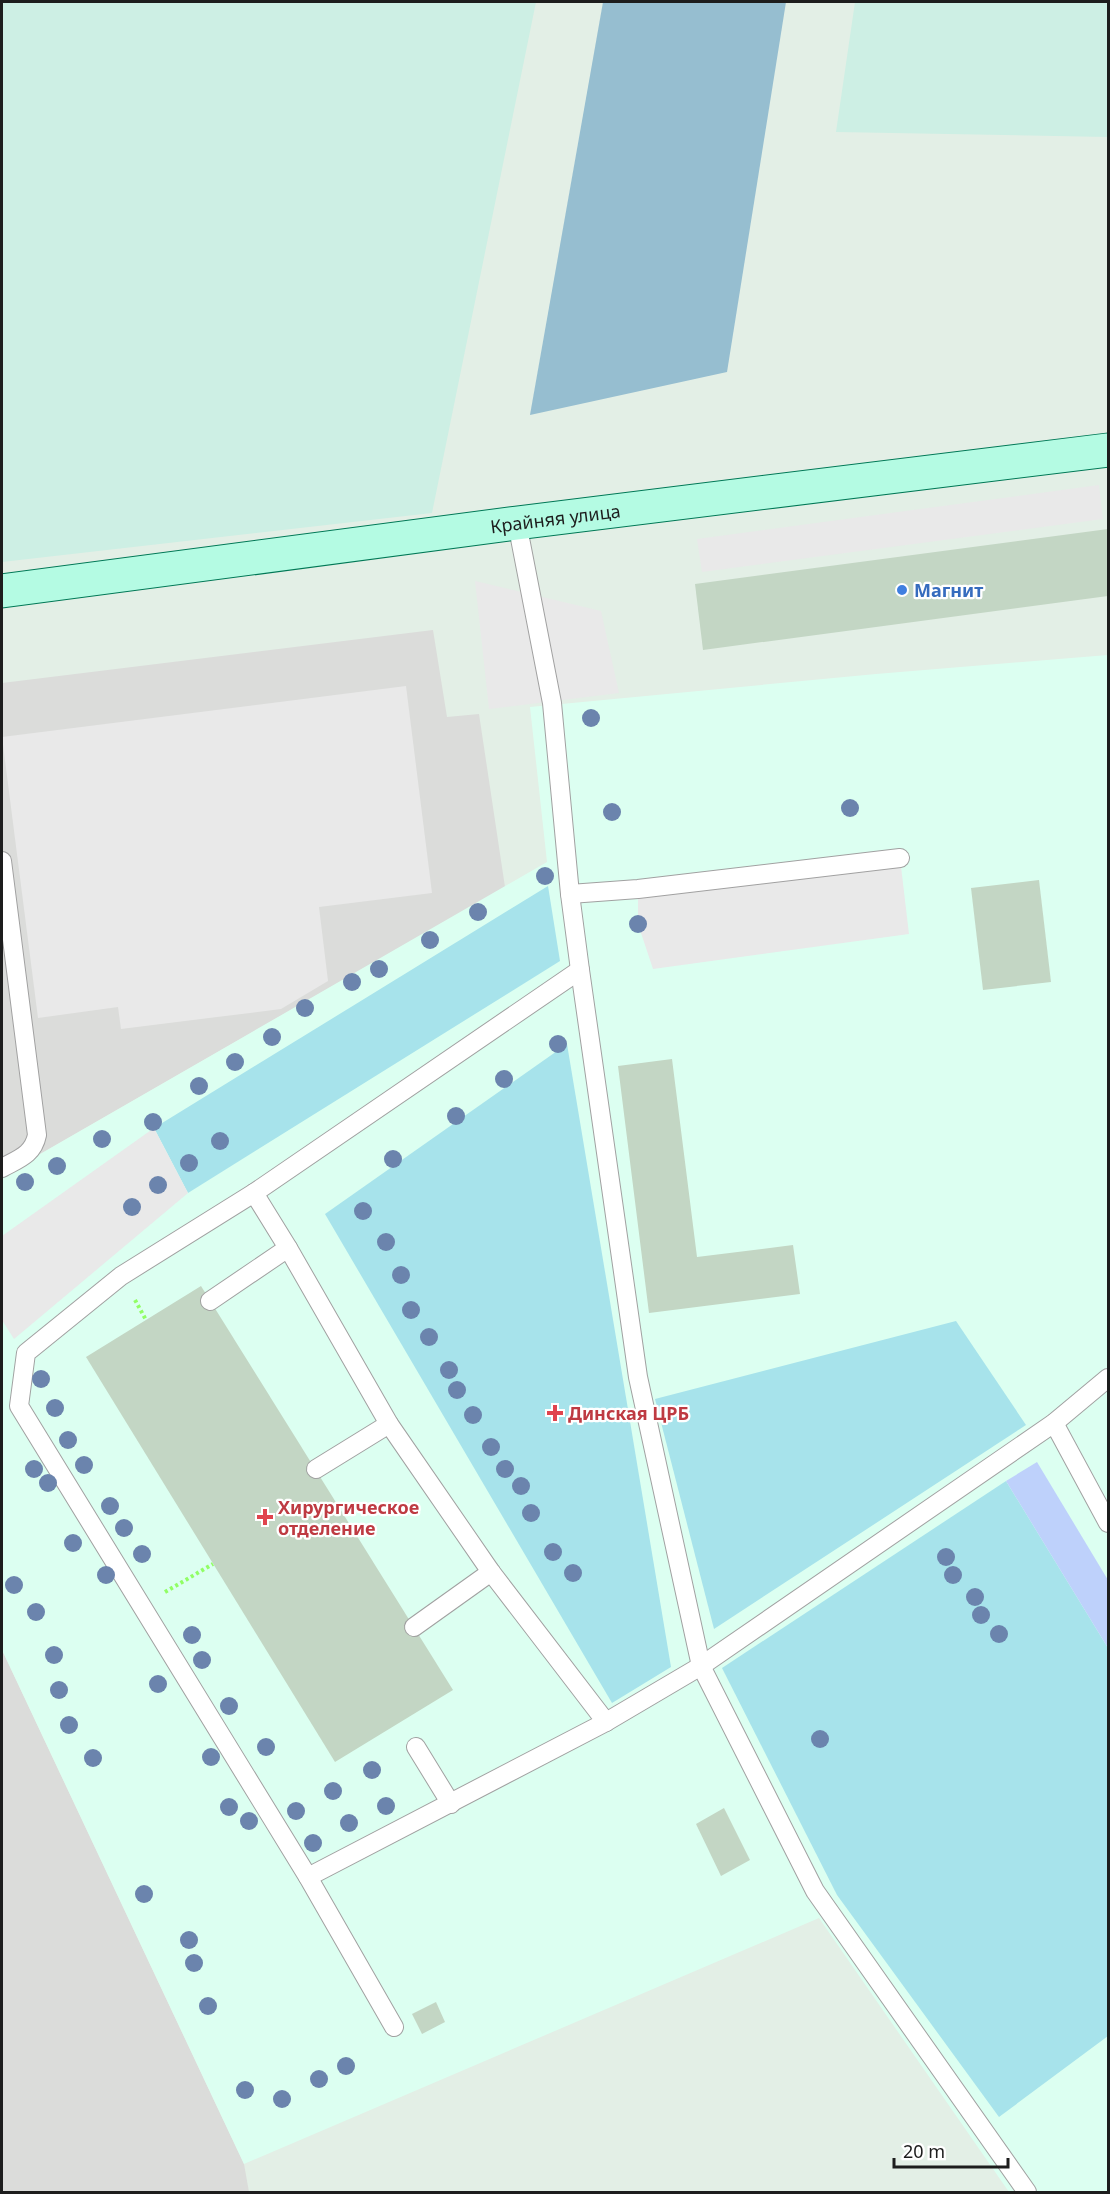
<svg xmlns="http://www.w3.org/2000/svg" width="1110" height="2194" font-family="'Noto Sans',sans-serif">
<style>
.residential{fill:#dbdcda}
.education{fill:#dcfff1}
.farmland{fill:#cdefe4}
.grass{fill:#a7e3eb}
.forest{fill:#96bed0}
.park{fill:#bed1fb}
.parking{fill:#e9e9e9}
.building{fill:#c3d6c4}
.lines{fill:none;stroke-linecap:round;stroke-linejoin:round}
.lane-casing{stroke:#a1a1a1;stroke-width:20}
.secondary-casing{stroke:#017856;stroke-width:35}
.path{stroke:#91fe65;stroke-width:4;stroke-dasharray:3 3;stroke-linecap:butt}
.lane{stroke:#fff;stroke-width:18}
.secondary{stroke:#b4fbe3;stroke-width:33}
.tree{fill:#6b84ad}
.shop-dot{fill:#3f7fe0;stroke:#fff;stroke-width:2}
.health-dot{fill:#e0444e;stroke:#fff;stroke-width:2}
.labels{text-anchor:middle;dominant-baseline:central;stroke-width:4.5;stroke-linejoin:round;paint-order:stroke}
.street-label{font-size:18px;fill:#1d1d1d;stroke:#fff}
.shop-label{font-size:18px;font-weight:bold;fill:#366cbe;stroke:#fff;text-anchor:start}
.health-label{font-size:18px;font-weight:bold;fill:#be3a42;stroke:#fff;text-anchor:start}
</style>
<rect width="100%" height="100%" fill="#e3efe6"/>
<g class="residential">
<path d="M433,630l14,87 32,-3 26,173 -503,289v-493z"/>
<path d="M2,1650l242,514 5,28h-247z"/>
</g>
<path class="education" d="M1108,655v1537h-99l-190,-274 -575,246 -242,-514v-474l545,-314 -17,-155 346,-33z"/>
<g class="farmland">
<path d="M2,2h534l-104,511 -430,49z"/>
<path d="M855,2h253v135l-272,-5z"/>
</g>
<g class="grass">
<path d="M548,886l12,75 -372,232 -34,-65z"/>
<path d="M567,1044l104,623 -59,36 -287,-489z"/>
<path d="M956,1321l70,104 -312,204 -59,-230z"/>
<path d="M1006,1481l102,167v388l-109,81 -162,-222 -115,-227z"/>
</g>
<path class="forest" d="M603,2h183l-59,370 -197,43z"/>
<path class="park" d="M1037,1462l71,118v68l-102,-167z"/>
<g class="parking">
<path d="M1099,485l4,34 -401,53 -5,-33z"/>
<path d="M475,581l126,30 18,82 -130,16z"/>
<path d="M406,686l26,207 -113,14 9,74 -47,28 -160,20 -3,-22 -80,11 -36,-281z"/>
<path d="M900,858l9,76 -256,35 -15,-45v-35z"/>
<path d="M154,1128l34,65 -174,146 -12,-19v-84z"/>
</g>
<g class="building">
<path d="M1108,529v67l-405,54 -8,-66z"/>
<path d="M1039,880l12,102 -68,8 -12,-102z"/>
<path d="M672,1059l25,198 96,-12 7,49 -151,19 -31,-247z"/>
<path d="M201,1286l252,404 -118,72 -249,-405z"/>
<path d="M724,1808l26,52 -29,16 -25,-52z"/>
<path d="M436,2002l9,20 -23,12 -10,-20z"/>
</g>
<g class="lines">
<g class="lane-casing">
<g id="lane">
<path d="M517,523l35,180 18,191 10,76 58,407 63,289 114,225 212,301"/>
<path d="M2,861l35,274c-4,20 -19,24 -35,33"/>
<path d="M570,894l68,-5 262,-31"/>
<path d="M254,1193l34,55 101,176 102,148 115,150"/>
<path d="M210,1301l78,-53"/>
<path d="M1054,1423l54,100"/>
<path d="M316,1469l73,-45"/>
<path d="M414,1627l77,-55"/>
<path d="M416,1747l35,57"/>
<path d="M308,1877l298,-155 95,-56 353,-243 54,-45"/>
<path d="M394,2027l-86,-150 -289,-471 7,-53 95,-77 133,-83 326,-223"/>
</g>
</g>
<g class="secondary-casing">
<g id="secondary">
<path id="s1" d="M2,591l515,-68 591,-73"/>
</g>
</g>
<g class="path">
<path d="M135,1300l11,20"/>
<path d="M165,1592l48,-28"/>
</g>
<use href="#lane" class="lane"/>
<use href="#secondary" class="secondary"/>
</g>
<g class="tree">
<circle cx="591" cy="718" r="9"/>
<circle cx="850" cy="808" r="9"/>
<circle cx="612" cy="812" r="9"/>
<circle cx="545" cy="876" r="9"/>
<circle cx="478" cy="912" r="9"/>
<circle cx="638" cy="924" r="9"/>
<circle cx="430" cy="940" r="9"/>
<circle cx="379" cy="969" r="9"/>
<circle cx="352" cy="982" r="9"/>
<circle cx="305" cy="1008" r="9"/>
<circle cx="272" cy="1037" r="9"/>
<circle cx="558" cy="1044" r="9"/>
<circle cx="235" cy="1062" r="9"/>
<circle cx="504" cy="1079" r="9"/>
<circle cx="199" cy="1086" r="9"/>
<circle cx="456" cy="1116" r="9"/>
<circle cx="153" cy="1122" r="9"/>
<circle cx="102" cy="1139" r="9"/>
<circle cx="220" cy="1141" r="9"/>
<circle cx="393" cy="1159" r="9"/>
<circle cx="189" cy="1163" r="9"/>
<circle cx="57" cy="1166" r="9"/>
<circle cx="25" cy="1182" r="9"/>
<circle cx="158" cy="1185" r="9"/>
<circle cx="132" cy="1207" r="9"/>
<circle cx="363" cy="1211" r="9"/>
<circle cx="386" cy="1242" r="9"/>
<circle cx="401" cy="1275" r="9"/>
<circle cx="411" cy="1310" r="9"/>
<circle cx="429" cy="1337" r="9"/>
<circle cx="449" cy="1370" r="9"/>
<circle cx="41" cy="1379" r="9"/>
<circle cx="457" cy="1390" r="9"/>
<circle cx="55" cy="1408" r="9"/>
<circle cx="473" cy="1415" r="9"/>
<circle cx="68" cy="1440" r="9"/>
<circle cx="491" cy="1447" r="9"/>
<circle cx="84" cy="1465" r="9"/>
<circle cx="34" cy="1469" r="9"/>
<circle cx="505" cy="1469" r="9"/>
<circle cx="48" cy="1483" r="9"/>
<circle cx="521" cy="1486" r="9"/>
<circle cx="110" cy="1506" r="9"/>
<circle cx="531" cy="1513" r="9"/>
<circle cx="124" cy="1528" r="9"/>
<circle cx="73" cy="1543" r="9"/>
<circle cx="553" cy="1552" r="9"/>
<circle cx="142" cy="1554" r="9"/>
<circle cx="946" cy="1557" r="9"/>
<circle cx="573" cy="1573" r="9"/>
<circle cx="106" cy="1575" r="9"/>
<circle cx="953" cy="1575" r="9"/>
<circle cx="14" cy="1585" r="9"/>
<circle cx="975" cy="1597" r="9"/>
<circle cx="36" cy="1612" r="9"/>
<circle cx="981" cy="1615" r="9"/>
<circle cx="999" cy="1634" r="9"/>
<circle cx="192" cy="1635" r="9"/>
<circle cx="54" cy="1655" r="9"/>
<circle cx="202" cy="1660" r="9"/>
<circle cx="158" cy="1684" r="9"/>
<circle cx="59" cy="1690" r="9"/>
<circle cx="229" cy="1706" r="9"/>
<circle cx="69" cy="1725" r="9"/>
<circle cx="820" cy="1739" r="9"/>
<circle cx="266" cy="1747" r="9"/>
<circle cx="211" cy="1757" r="9"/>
<circle cx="93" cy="1758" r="9"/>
<circle cx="372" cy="1770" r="9"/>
<circle cx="333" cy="1791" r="9"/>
<circle cx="386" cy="1806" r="9"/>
<circle cx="229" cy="1807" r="9"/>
<circle cx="296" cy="1811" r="9"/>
<circle cx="249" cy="1821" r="9"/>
<circle cx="349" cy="1823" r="9"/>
<circle cx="313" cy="1843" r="9"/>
<circle cx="144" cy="1894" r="9"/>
<circle cx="189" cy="1940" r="9"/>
<circle cx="194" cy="1963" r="9"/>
<circle cx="208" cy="2006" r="9"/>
<circle cx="346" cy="2066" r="9"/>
<circle cx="319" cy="2079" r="9"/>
<circle cx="245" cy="2090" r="9"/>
<circle cx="282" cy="2099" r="9"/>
</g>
<circle class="shop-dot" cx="902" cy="590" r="6"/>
<g class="health-dot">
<path d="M552 1404h6v6h6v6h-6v6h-6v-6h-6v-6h6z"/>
<path d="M262 1508h6v6h6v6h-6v6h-6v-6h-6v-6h6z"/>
</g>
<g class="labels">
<g class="street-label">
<text stroke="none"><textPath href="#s1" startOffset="558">Крайняя улица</textPath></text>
</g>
<g class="shop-label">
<text x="914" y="590">Магнит</text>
</g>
<g class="health-label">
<text x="568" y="1413">Динская ЦРБ</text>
<text x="278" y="1507">Хирургическое<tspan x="278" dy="21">отделение</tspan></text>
</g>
</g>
<rect width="1110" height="2194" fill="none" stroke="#1d1d1d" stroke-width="6"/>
<path d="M894 2158v9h114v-9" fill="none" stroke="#1d1d1d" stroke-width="3"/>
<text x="903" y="2158" font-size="18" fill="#1d1d1d" stroke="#ffffff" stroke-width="4.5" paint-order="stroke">20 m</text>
</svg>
